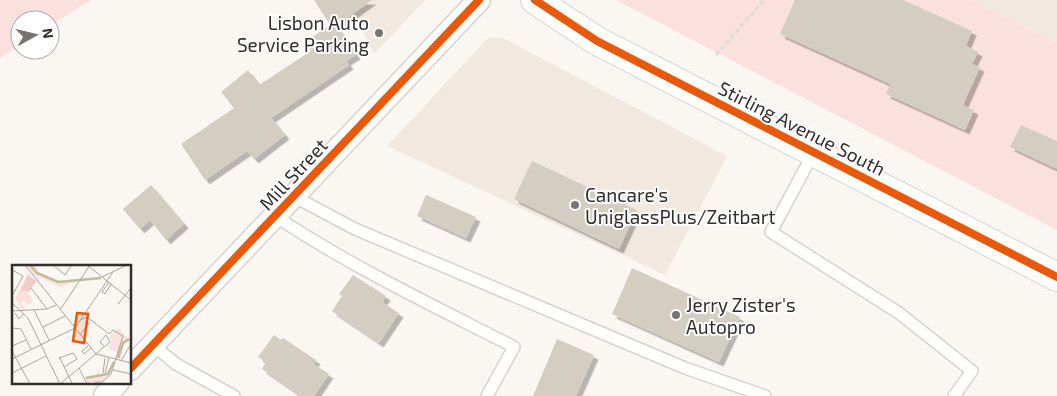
<svg xmlns="http://www.w3.org/2000/svg" width="1057" height="396" font-family="'Exo 2',sans-serif">
<style>
.built{fill:#f1e8e0}
.green{fill:#fbe1de}
.building{fill:#d4cec2;filter:url(#shadow)}
.lines{fill:none;stroke-linecap:round;stroke-linejoin:round}
.lane-casing{stroke:#d5d3d0;stroke-width:14}
.street-casing{stroke:#d5d3d0;stroke-width:25}
.secondary-casing{stroke:#d5d3d0;stroke-width:30}
.path{stroke:#dedcdb;stroke-width:3;stroke-dasharray:5 2.5;stroke-linecap:butt}
.lane{stroke:#fefefd;stroke-width:11}
.street{stroke:#fefefd;stroke-width:22}
.secondary{stroke:#fefefd;stroke-width:28}
.cycleway-casing{stroke:#fff;stroke-width:11}
.cycleway{stroke:#e8590c;stroke-width:8}
.poi-dot{fill:#777471;stroke:#fff;stroke-width:2}
.labels{text-anchor:middle;dominant-baseline:central;stroke-width:4;stroke-linejoin:round;paint-order:stroke}
.poi-label{font-size:19px;fill:#312e2c;stroke:#fff;text-anchor:start}
.street-label{font-size:19px;fill:#312e2c;stroke:#fff}
.inset-river{fill:none;stroke:#babf9a;stroke-width:2.5}
.inset-road{fill:none;stroke:#aaa6a3;stroke-width:1}
.view{fill:#e8590c;fill-opacity:0.15;stroke:#e8590c;stroke-width:2.5}
.inset-edge{fill:none;stroke:#312e2c;stroke-width:2.5}
</style>
<defs>
<filter id="shadow"><feDropShadow dx="4.5" dy="4.5" stdDeviation="0" flood-color="#0004"/></filter>
</defs>
<rect width="100%" height="100%" fill="#faf6f2"/>
<g class="built">
<path d="M345,0h80l-51,54 -20,-41z"/>
<path d="M970,0h87v42z"/>
<path d="M489,37l14,1 224,118 -62,119 -278,-129z"/>
</g>
<g class="green">
<path d="M0,0h91l-41,26v-6h-30v25l-20,13z"/>
<path d="M616,0h354l87,42v188z"/>
</g>
<g class="building">
<path d="M314,0h58l-36,26 20,29 -10,6 3,4 -78,53 14,17 -31,24 -7,-8 -42,29 -24,-36 53,-36 -13,-16 27,-22 11,15 52,-34 -6,-9 25,-17z"/>
<path d="M795,0h108l69,31 -6,15 12,6 -6,12 8,3 -17,38 11,5 -9,20 -79,-36 4,-10 -110,-50z"/>
<path d="M1021,125l36,16v28l-47,-22z"/>
<path d="M532,161l105,49 -18,39 -105,-50z"/>
<path d="M151,185l33,39 -18,16 -16,-20 -10,9 -17,-20z"/>
<path d="M426,195l50,22 -10,21 -49,-22z"/>
<path d="M632,268l108,49 -21,45 -107,-48z"/>
<path d="M353,275l33,21 -4,6 17,11 -20,30 -47,-32 10,-15 -3,-2z"/>
<path d="M274,335l7,5 2,-2 33,22 -3,4 16,10 -15,22h-13l-39,-27 4,-7 -8,-5z"/>
<path d="M557,339l37,16 -18,41h-43z"/>
</g>
<g class="lines">
<g class="lane-casing">
<g id="lane">
<path d="M814,152l-43,80 128,81 73,58 -18,25"/>
<path d="M293,196l62,33 330,139 80,28"/>
<path d="M275,216c75,50 159,90 239,131l-27,49"/>
<path d="M153,345l23,19 58,32"/>
</g>
</g>
<g class="street-casing">
<g id="street">
<path d="M130,369l349,-369"/>
<path d="M105,396l13,-14"/>
</g>
</g>
<g class="secondary-casing">
<path id="secondary" d="M535,0l62,41 460,236"/>
</g>
<path class="path" d="M716,55l48,-55"/>
<use href="#lane" class="lane"/>
<use href="#street" class="street"/>
<use href="#secondary" class="secondary"/>
<g class="cycleway-casing">
<g id="cycleway">
<path d="M535,0l62,41 460,236"/>
<path d="M130,369l349,-369"/>
</g>
</g>
<use href="#cycleway" class="cycleway"/>
</g>
<g class="poi-dot">
<circle cx="379" cy="33" r="5"/>
<circle cx="575" cy="205" r="5"/>
<circle cx="676" cy="315" r="5"/>
</g>
<g class="labels">
<g class="poi-label">
<text x="369" y="22" text-anchor="end">Lisbon Auto<tspan x="369" dy="22">Service Parking</tspan></text>
<text x="585" y="194">Cancare's<tspan x="585" dy="22">UniglassPlus/Zeitbart</tspan></text>
<text x="686" y="304">Jerry Zister's<tspan x="686" dy="22">Autopro</tspan></text>
</g>
<g class="street-label">
<text transform="translate(802 128) rotate(27)">Stirling Avenue South</text>
<text transform="translate(293 174) rotate(-47)">Mill Street</text>
</g>
</g>
<g transform="translate(12 265)">
<rect width="119" height="119" fill="#faf6f2"/>
<path d="M14,0h9l3,7 19,9 22,-1 -18,7 -28,-12zM16,9l9,7 -9,12 5,7 -4,5 -6,-4 -2,2 5,6 -4,1 -6,-11 -3,3zM106,63l12,12 -7,6 -2,13 -4,-1v-6l-9,-4 4,-8 -3,-3zM101,95l-3,14 -8,7 -14,2 -3,-6 13,-3 -2,-5 4,5 7,-1z" fill="#fbe1de"/>
<path d="M16,10l8,6 -7,11 -6,-2 -4,5z" fill="#efccc9"/>
<path class="inset-river" d="M18,0l7,8 21,9 43,-4M106,93l5,-15 6,-4M74,113l22,-4 6,-12"/>
<path class="inset-road" d="M13,0l71,89 35,9M41,0l12,10 7,-10M75,0l44,35M0,5l11,6 -11,20M90,12l25,-12M97,17l-7,10 3,2 6,-10M19,23l16,21M0,38l16,15 32,66M106,39l13,-16M22,45l15,30M48,45l30,-45M0,46l35,-2 9,-4M3,48l4,6 5,-6M68,55l7,-3 22,17 4,-4 10,6 -12,38 -9,8h-7M31,62l22,-11M0,63l9,1 10,20M68,70l10,-13M0,81l14,-6M76,81l-6,5 2,3 7,-6M0,86l18,33M0,94l63,-31 38,-56M109,96l10,-17M52,102l13,-8 -4,-6 -14,5h1l7,15 5,10M67,103l8,16M101,105l18,4M0,108l34,-17M91,108l2,-15M93,108l4,-15M48,119l50,-42 -4,-7 -6,7 4,4"/>
<path class="view" d="M65,48l11,1 -4,29 -11,-2z"/>
<rect width="119" height="119" class="inset-edge"/>
</g>
<g transform="translate(35 35) rotate(82)"><circle r="24" fill="#ffffff" stroke="#adabab"/>
<path d="M0-4L9 19L0 12L-9 19Z" fill="#777471"/>
<text y="-8" font-size="14" font-weight="bold" text-anchor="middle" fill="#312e2c">N</text>
</g>
</svg>
